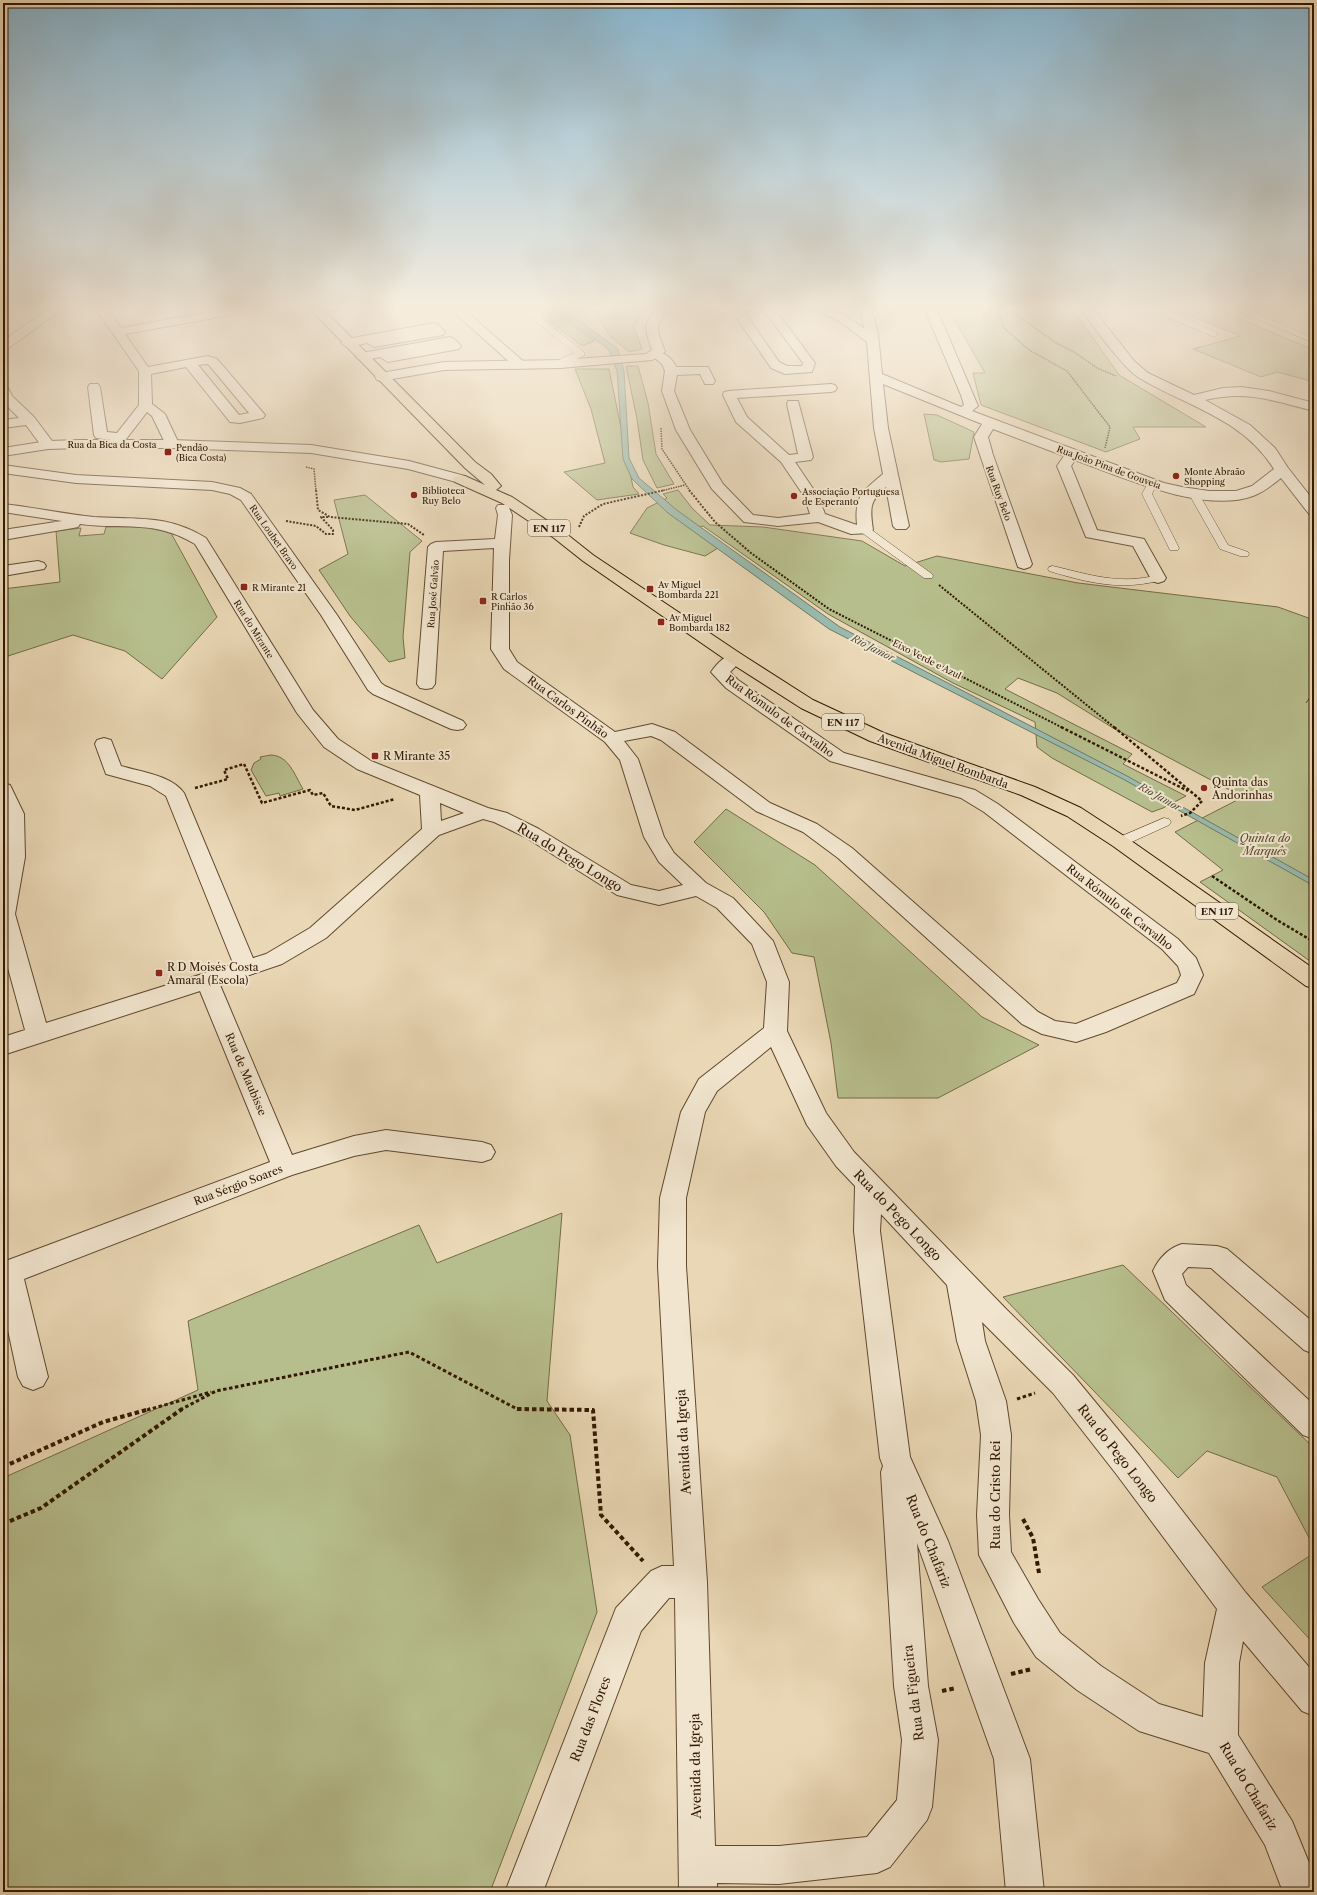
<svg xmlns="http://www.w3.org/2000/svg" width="1317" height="1895" font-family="'Libre Caslon Text',serif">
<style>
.green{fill:#b7be8d;stroke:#746b46}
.water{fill:#98baad;stroke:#6f7968}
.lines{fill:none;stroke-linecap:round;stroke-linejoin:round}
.service-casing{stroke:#60482d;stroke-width:1}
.pedestrian-casing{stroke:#60482d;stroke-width:2}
.minor-casing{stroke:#60482d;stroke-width:2}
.tertiary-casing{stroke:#60482d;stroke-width:2}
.primary-casing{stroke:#321800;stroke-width:2}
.path-far4{stroke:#321800;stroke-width:1.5;stroke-dasharray:1.5 1;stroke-linecap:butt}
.path-far3{stroke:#321800;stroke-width:2;stroke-dasharray:2 1.5;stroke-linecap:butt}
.path-far2{stroke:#321800;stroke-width:2.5;stroke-dasharray:3 2;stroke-linecap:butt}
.path-far1{stroke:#321800;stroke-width:3;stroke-dasharray:3.5 2.5;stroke-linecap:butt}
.path{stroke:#321800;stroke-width:4;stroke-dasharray:4.5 3;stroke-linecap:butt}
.service{fill:#f1e5cf;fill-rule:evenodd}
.pedestrian{fill:#f1e5cf;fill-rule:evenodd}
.minor{fill:#f1e5cf;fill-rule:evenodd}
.tertiary{fill:#f1e5cf;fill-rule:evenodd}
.primary{fill:#ead7b5;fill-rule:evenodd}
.poi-dot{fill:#8f2418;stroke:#f1e5cf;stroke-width:1.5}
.labels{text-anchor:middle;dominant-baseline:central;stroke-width:4;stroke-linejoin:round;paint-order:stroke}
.far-street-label{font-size:9px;fill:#321800;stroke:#f1e5cf}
.far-poi-label{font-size:9px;fill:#321800;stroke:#f1e5cf;text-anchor:start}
.shield{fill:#f1e5cf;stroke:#6b563e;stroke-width:1}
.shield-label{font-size:10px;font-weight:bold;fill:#321800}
.far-water-label{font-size:10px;font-style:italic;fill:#514934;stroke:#f1e5cf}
.street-label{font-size:11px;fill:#321800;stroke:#f1e5cf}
.poi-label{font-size:11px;fill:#321800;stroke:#f1e5cf;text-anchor:start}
.park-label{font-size:11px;font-style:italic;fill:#5a4a2a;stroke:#f1e5cf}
.near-street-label{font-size:13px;fill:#321800;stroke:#f1e5cf}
</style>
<rect width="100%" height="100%" fill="#ead7b5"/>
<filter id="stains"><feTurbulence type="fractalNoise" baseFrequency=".005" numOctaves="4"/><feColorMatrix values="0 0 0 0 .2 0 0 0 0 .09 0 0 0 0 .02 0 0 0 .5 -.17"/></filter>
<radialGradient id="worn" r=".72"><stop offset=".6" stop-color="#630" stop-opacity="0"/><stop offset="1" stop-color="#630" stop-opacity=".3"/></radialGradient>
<g class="green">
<path d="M529,305h18l47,36 -12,5z"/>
<path d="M591,305l54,1 -11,21 8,22 -13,3 -18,-15z"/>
<path d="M946,305h121l7,6 45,64 87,52h-73l7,12 -34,13 -125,-47 -8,-32h12z"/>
<path d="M1164,305h43l107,45v32l-37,-10 -16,5 -68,-28 48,-13z"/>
<path d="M626,366h12l10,37 8,51 18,30 -17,4 -14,-28 -6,-41z"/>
<path d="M575,369h34l24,118 6,7 -42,6 -33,-28 41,-9 -14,-54z"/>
<path d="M924,414l13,1 37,17 -5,27 -28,3 -7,-2z"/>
<path d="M678,490l14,18 18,17 53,2 99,14 43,25 32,-10 141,27 200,24 36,13v71l-8,12 8,-11v272l-114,-82 23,-12 -48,-38 68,-35 -130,-69 -56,-35 -39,-15 -13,11 127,65 -9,10 63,32 -23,12 -11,4 -100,-54 -15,-11 -2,-25 -82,-39 -125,-69 -125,-88 -4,1 24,18 -18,11 -41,-11 -34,-12 17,-25 20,-10 -4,-4z"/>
<path d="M365,495l57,46 -12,11 -7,85 2,21 -16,4 -39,-46 -31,-46 29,-16 -14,-54z"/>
<path d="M127,526l27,2 17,5 46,84 -55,62 -37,-28 -52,-16 -65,21 -5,15v-82l57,-7 -4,-51 25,-3 -2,8 25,-2 2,-7z"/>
<path d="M271,755c18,1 23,19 32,34l-23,7 -1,-3 -13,3 -15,-26 3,-7 7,-4 -1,-2z"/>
<path d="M726,809l89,56 167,152 57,28 -101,53h-100l-7,-55 -17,-86 -22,-4 -28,-41 -70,-70z"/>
<path d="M562,1213l-15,188 23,34 27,177 -107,280h-487v-414l195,-88 -10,-69 231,-96 18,38z"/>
<path d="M1123,1265l191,183v99l-37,-70 -70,-26 -29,27 -175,-181z"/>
<path d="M1314,1553v91l-52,-57z"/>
</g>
<path class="water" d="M550,305h8l60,44 6,22 5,87 10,20 39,33 162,116 287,149 187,104v6l-191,-107 -294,-150 -161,-116 -36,-34 -9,-20 -6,-88 -8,-21z"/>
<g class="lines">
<g class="service-casing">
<g id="service">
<path d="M516,305h9l59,47v4c-7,2 -21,11 -27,10l-1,-2 6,-6 13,-5z"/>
<path d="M1138,305h12l20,6 49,23 -4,2h-3z"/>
<path d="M1224,305h11l79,33v5z"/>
<path d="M1152,480l5,3 -5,11 27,54 -1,2h-8l-28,-56 7,-13z"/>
<path d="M1194,491l5,3 29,51 20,7 1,2 -1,2h-8l-20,-7 -31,-55z"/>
<path d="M865,527l4,1 63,46 1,2 -1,2h-8l-63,-46 -1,-2 1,-2z"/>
<path d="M1053,566c38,9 66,19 105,9l5,3 -1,2c-41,11 -73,3 -113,-9l-1,-2 1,-2z"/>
<path d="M1164,818l5,1 2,3 -2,3 -44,20h-10l-2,-3 2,-3z"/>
</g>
</g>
<g class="pedestrian-casing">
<g id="pedestrian">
<path d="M434,323c5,2 8,5 11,9l-2,3 -69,12 -7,-4 -20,4 -6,-4 6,-4z"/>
<path d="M450,337c5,2 8,5 11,9l-2,3 -71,13 -8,-5 -18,4 -6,-4 6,-4z"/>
<path d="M104,738l7,2 10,26c20,6 50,9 63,27l73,175 -3,5 -8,3 -8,-3 -3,-5 -69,-172 -16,-10 -44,-12 -11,-30 2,-4z"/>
</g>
</g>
<g class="minor-casing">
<g id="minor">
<path d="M7,305h12l-12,15 -4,1v-11z"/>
<path d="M54,305h14l-61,44 -4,1v-9z"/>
<path d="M93,305h12l16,23 129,-23h26l-6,3 -145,26 23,33 60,-11 9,3 48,56 -2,3 -23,5 -10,-1 -44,-55 -35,7 1,30 13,10 14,30 -2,3h-10l-15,-31 -5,-4 -27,35h-10l-2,-3 3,-4 -15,-2 -2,-3 -6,-48 2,-3h8l2,3 7,45 10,1 22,-28v-34zM207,364l2,1 40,48 -10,2 -41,-50z"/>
<path d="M326,305h28l-6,3 -31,5 -6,-3 2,-2z"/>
<path d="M446,305h13l65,57 2,3 -2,3h-8z"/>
<path d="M728,305h31l15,3 41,55 -3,9 -27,2 -14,-6zM743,310l23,3 37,50 -1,3h-15l-8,-4z"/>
<path d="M806,305c25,0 39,10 59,24l-7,-24h12l8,29 4,40 79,33 3,-2 -3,-10 -38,-90h12l43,101 -6,5 192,72 18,4 27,4h27l16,-5 22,-17c-31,-50 -85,-62 -133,-90 -18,-10 -50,-56 -63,-74h12l44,56 14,12 46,22 29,-7 18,-1 28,4 45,12v8c-41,-10 -66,-21 -109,-11l45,25 25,23 13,20 26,33v14l-5,-1 -28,-36c-9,7 -17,14 -28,18 -50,18 -131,-19 -178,-36l-4,6 26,64 47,9 22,39 -2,3 -6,2 -6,-2 -19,-35 -47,-9 -29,-71 7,-10 -71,-27 -5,8 5,18 39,109 -2,3 -6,2 -6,-2 -44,-130 8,-13 -99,-40 5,44 21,98 -3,3h-10l-3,-3 -7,-39c-17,14 -16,22 -13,43l-3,3 -19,1 -33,-12 -40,4 -34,-4 -32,-33 -36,-59 -14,-39 3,-20 -3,-7 -11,-9 6,-4c9,3 16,8 19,16h32l7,14 -2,3h-8l-5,-10 -23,1 -3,16 16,39 33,54 30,31 25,3 32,-4 -6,-18 -23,-34 -45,-40 -13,-27 1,-3 5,-1 102,-7 4,1 2,3 -2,3 -4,1 -94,6 10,19 42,38 9,-1 -11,-50 1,-3h10l15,56 -2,3 -16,2 23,34 7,18 32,11c-3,-29 6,-34 26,-51l-9,-46 -7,-86 -28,-21 -31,-14z"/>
<path d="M1298,305h16v7l-14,-5z"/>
<path d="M3,387l5,1 4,8 22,21 21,28 -2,3h-10l-17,-23 -23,3v-8l16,-2 -16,-16z"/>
<path d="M3,465l73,10 136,7 28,6 11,6 86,121 44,68 4,3 78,35 3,4 -3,4 -6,1 -6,-1 -78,-35 -5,-4 -47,-75 -80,-115 -11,-6 -18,-4 -136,-7 -73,-10z"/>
<path d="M3,504c30,3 60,10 91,13 44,3 72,-3 112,21l107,172 25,29 33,22 117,47 19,5 32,16 92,56 28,6 24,-6 -24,-23 -15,-25 -24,-77 -15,-18 -101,-73 -13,-20 3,-101 -51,3 -8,133 -3,4 -6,1 -6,-1 -3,-4 11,-137 3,-3 5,-2 59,-3 3,-24 -2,-7 2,-3h10l4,10 -3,45v89l8,13 98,70 37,-8 23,8 95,71 47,21 35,24 186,164 17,9 21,3 101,-41 4,-8 -3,-9 -16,-17 -178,-137 -23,-14 -131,-37 -104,-73 -15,-16c7,-10 18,-21 30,-18l3,4 -14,14 8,8 106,73 131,37 23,14 180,135 18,19 7,17 -9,19 -88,38 -30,10 -34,-8 -20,-10 -184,-166 -35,-26 -47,-21 -95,-71 -10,-4 -27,5 14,18 26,78 10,16 32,30 27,15 40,43 16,41 -2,49 39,82 28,39 152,157 67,66 66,80 107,138 68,80v43l-12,-5 -59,-70 -4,22 -1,72 54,86 22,54v17h-31l-18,-47 -56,-92 -70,-22 -62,-41 -41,-33 -22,-34 -35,-68 -2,-40 4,-80 -5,-34 -19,-60 -10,-56 -66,-71 -1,17 30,226 38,84 82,218 14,133h-38l-12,-133 -77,-216 11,143 10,54 -6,67 -5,13 -37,47 -13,6 -98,11 -62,-1v9h-38l-4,-294h-6l-28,33 -98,261h-38l111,-284 35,-37 11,-5h12l-16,-300 2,-68 21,-86 18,-33 65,-51 3,-46 -15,-38 -35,-36 -21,-12 -37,9 -42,-10 -92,-58 -31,-15 -11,-3 -44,16 -113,103 -44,26 -62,21 72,170 62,-19 32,-6 96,12 9,3 4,7 -4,7 -9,3 -96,-12 -32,6 -62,19 -268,104 24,98 -5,9 -10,4 -10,-4 -5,-9 -15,-70v-45l267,-100 -70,-171 -197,64v-18l22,-7 -22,-80v-84l2,-9 -2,-74 7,2 14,29 1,43 -10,57 31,109 220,-69 44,-26 112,-99 -2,-34 -63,-26 -33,-22 -27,-34 -102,-169c-41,-25 -71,-14 -115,-20l-2,3 -5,1 -70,12v-10l59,-9 -59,-9zM440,803l24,10 -23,8zM771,1047l36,78 29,41 19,20 -1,45 26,227 3,8 -2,6 13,214 8,54 -5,60 -30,37 -88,9h-64l-8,-264 -21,-316v-68l19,-86 12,-21zM982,1322l71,71 64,82 100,134 -12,54 -2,54 -44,-13 -58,-38 -41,-33 -22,-34 -27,-47 -2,-37 2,-80 -5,-34 -21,-60z"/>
<path d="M38,561l6,2 2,3 -2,3 -41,7v-10z"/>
<path d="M1182,1244l35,2 10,3 87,74v31l-10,-4 -93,-82 -23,-1 -6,7 4,11 128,120v34l-11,-4 -138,-135 -12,-29c6,-13 16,-23 29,-27z"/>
</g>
</g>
<g class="tertiary-casing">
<g id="tertiary">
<path d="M658,305h12c-16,23 -14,22 -5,47l-13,8 -92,8 -116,2 -63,11 -4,-1 -2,-3 2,-3 4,-1 63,-11 116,-2 86,-6 6,-4c-8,-24 -9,-24 6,-45z"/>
<path d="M80,440h92l139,5 98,16 56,15 2,3 -2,3 -5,1 -52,-14 -97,-16 -139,-5h-92l-32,1 -45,7v-8l45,-7z"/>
</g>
</g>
<g class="primary-casing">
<path id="primary" d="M306,305h13l156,157 16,12 10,12 -5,4 16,7 52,35 29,23 148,99 72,46 71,33 151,54 46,21 46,30 187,131v19l-8,-2 -193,-140 -46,-30 -46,-21 -151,-54 -69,-33 -72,-46 -146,-101 -29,-23 -52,-35 -47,-21 -2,-3 2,-3h10l20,9 -20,-17z"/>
</g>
<g class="path-far4">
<path d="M617,305l25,3"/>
<path d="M995,305l9,23 25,22 38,21 43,56 -5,21"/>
<path d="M1000,305l6,2 50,36 18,9 23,16 19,8"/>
<path d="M661,428l1,21 28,42"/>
<path d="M306,467l8,2 2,22"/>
<path d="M661,491l24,-6"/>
</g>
<g class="path-far3">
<path d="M316,490l2,20 12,7 78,7 16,11"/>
<path d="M689,490l26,32 36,31 78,56 234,119"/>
<path d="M286,521l30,5 10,8h7v-4l-12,-13h8"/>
<path d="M579,527l5,-11 19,-12 62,-14"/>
<path d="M939,585l176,143"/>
</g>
<g class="path-far2">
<path d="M1061,727l127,64"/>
<path d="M1114,727l88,74 -12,12 -9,3"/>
<path d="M195,788l33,-9 -4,-9 20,-6 18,39 48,-13 3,5 10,-2 8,13 24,4 40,-11"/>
<path d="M1212,876l65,44 37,22"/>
</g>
<g class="path-far1">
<path d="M1017,1399l18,-6"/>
<path d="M147,1410l64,-18"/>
<path d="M180,1410l36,-19 193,-39 110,58"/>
</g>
<g class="path">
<path d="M517,1409l76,1 8,105 42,46"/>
<path d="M3,1467l100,-45 47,-13"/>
<path d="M1023,1519l10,19 6,35"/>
<path d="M3,1524l38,-16 141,-99"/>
<path d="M1011,1674l21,-5"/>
<path d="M942,1691l14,-3"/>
</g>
<use href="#service" class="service"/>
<use href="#pedestrian" class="pedestrian"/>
<use href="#minor" class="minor"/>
<use href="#tertiary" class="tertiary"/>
<use href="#primary" class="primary"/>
</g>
<linearGradient id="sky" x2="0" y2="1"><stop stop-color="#88b6d0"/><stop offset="0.54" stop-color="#f6edde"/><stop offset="1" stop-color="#f6edde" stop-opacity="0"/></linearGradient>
<rect width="1317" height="570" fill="url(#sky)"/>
<g class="poi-dot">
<rect x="164" y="448" width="8" height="8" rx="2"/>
<circle cx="1176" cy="476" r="4"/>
<circle cx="414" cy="495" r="4"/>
<circle cx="794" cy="496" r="4"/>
<rect x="240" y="583" width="8" height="8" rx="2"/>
<rect x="646" y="585" width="8" height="8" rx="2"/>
<rect x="479" y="597" width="8" height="8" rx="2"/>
<rect x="657" y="618" width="8" height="8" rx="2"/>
<rect x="371" y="752" width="8" height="8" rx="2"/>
<circle cx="1204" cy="788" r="4"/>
<rect x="155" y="969" width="8" height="8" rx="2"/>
</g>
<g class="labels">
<g class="far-street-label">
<text x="112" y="444">Rua da Bica da Costa</text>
<text transform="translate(1109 467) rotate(20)">Rua João Pina de Gouveia</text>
<text transform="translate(999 493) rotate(70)">Rua Ruy Belo</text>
<text transform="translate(274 537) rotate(55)">Rua Loubet Bravo</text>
<text transform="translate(433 594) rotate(-86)">Rua José Galvão</text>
<text transform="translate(254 629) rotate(58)">Rua do Mirante</text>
<text transform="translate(927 659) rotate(27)">Eixo Verde e Azul</text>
</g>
<g class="far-poi-label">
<text x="176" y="447">Pendão<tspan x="176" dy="10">(Bica Costa)</tspan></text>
<text x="1184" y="471">Monte Abraão<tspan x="1184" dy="10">Shopping</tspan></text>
<text x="422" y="490">Biblioteca<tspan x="422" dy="10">Ruy Belo</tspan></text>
<text x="802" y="491">Associação Portuguesa<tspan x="802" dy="10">de Esperanto</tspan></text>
<text x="658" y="584">Av Miguel<tspan x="658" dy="10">Bombarda 221</tspan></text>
<text x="252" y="587">R Mirante 21</text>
<text x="491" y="596">R Carlos<tspan x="491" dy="10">Pinhão 36</tspan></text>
<text x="669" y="617">Av Miguel<tspan x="669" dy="10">Bombarda 182</tspan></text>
</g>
<g class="shield">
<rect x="528" y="520" width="42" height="16" rx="3"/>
<rect x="822" y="714" width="42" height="16" rx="3"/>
<rect x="1196" y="903" width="42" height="16" rx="3"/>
</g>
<g class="shield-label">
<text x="549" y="528">EN 117</text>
<text x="843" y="722">EN 117</text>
<text x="1217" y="911">EN 117</text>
</g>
<g class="far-water-label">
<text transform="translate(873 648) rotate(27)">Rio Jamor</text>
<text transform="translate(1160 797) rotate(29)">Rio Jamor</text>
</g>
<g class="street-label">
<text transform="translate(568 707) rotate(36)">Rua Carlos Pinhão</text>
<text transform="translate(780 716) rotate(36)">Rua Rómulo de Carvalho</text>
<text transform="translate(943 761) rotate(20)">Avenida Miguel Bombarda</text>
<text transform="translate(1120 907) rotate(38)">Rua Rómulo de Carvalho</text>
<text transform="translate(246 1074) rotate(67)">Rua de Maubisse</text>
<text transform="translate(238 1185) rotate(-21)">Rua Sérgio Soares</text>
</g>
<g class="poi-label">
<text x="383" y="756">R Mirante 35</text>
<text x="1212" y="782">Quinta das<tspan x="1212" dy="13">Andorinhas</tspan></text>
<text x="167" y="967">R D Moisés Costa<tspan x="167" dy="13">Amaral (Escola)</tspan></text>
</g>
<g class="park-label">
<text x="1265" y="838">Quinta do<tspan x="1265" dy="13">Marquês</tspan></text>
</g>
<g class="near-street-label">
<text transform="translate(570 857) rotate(31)">Rua do Pego Longo</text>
<text transform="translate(898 1215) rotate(46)">Rua do Pego Longo</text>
<text transform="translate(683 1442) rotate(-93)">Avenida da Igreja</text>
<text transform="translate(1118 1453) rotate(52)">Rua do Pego Longo</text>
<text transform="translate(995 1495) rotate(-90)">Rua do Cristo Rei</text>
<text transform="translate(929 1541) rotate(68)">Rua do Chafariz</text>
<text transform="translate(913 1693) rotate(-97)">Rua da Figueira</text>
<text transform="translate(590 1719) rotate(-69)">Rua das Flores</text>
<text transform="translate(695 1766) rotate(-91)">Avenida da Igreja</text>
<text transform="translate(1249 1786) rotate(59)">Rua do Chafariz</text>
</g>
</g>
<rect width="1317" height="1895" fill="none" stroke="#ead7b5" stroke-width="16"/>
<rect x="4" y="4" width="1309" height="1887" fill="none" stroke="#321800" stroke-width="2"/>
<rect x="8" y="8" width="1301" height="1879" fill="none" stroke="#321800"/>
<rect width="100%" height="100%" filter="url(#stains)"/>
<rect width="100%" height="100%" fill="url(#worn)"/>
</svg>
